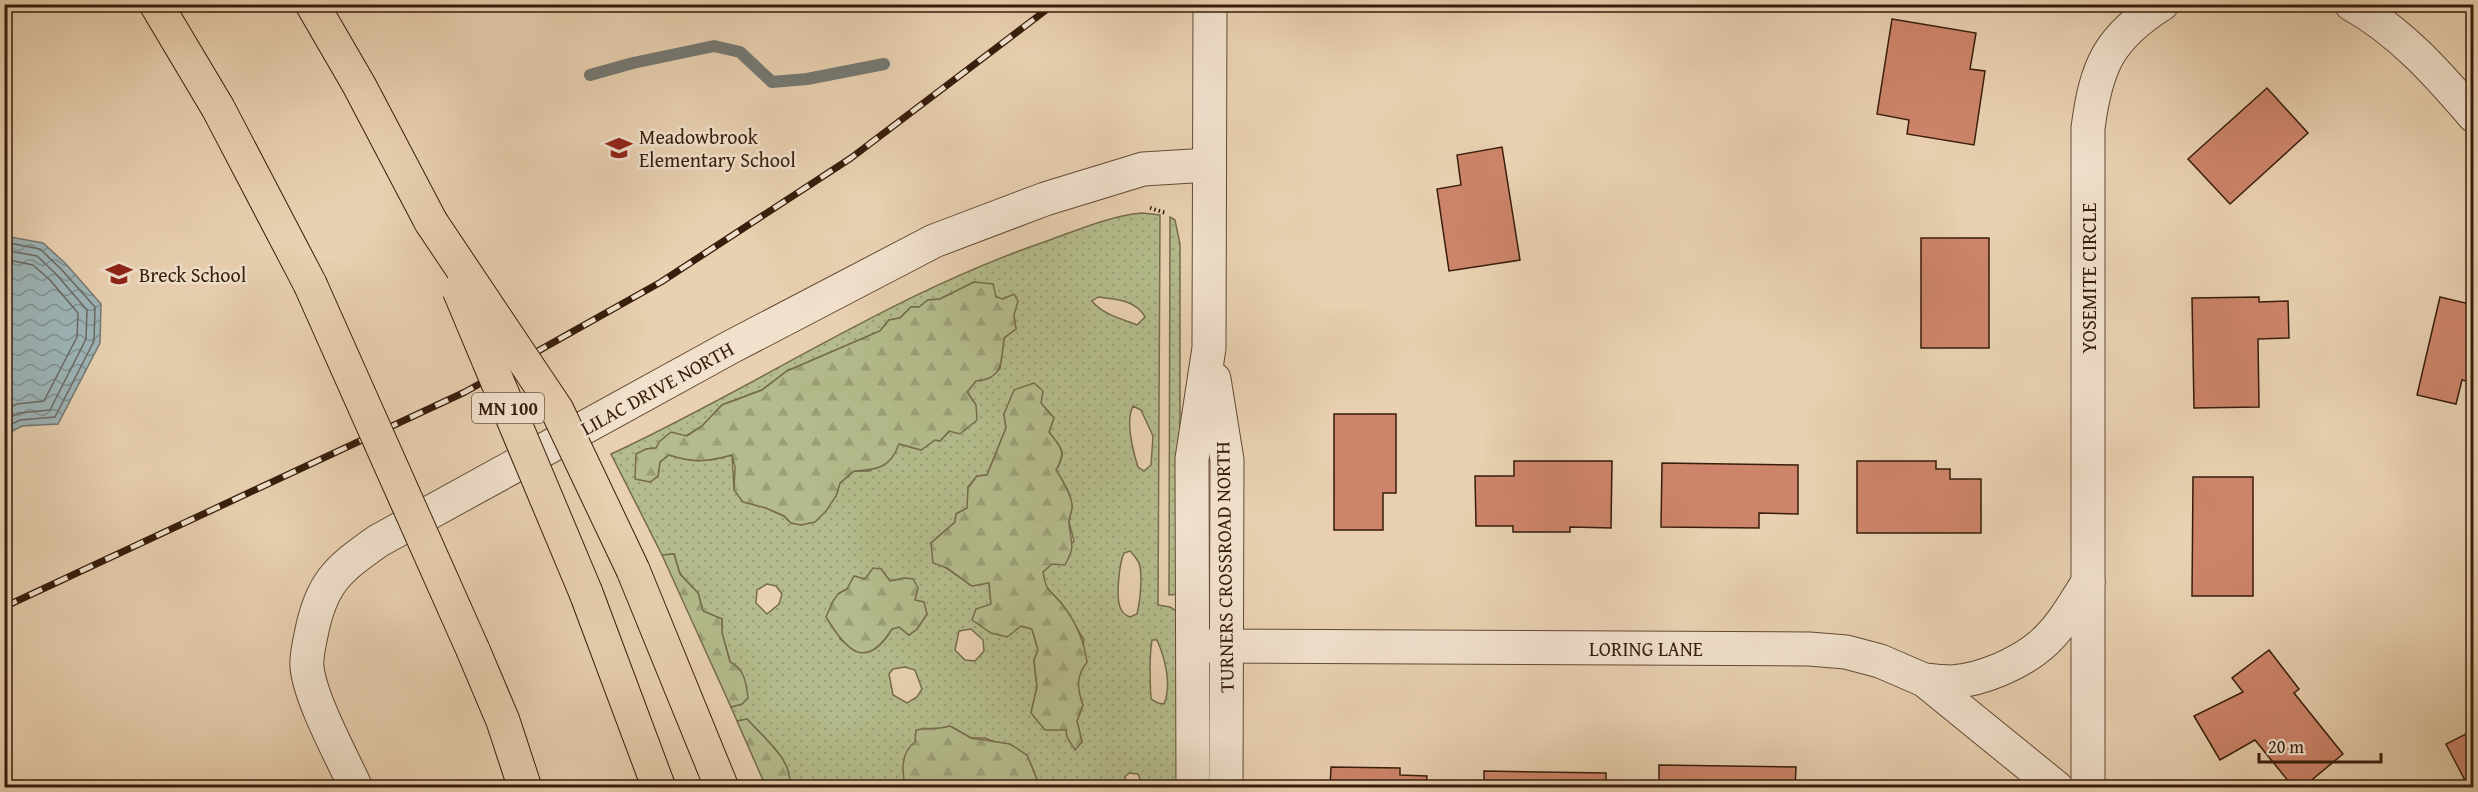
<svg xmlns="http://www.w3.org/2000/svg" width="2478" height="792" font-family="'Gentium Book Plus',serif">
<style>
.grass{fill:url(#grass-dots);stroke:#766c4c;stroke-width:1.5;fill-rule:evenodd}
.forest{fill:url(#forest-firs);stroke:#766c4c;stroke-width:1.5}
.water{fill:url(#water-waves);stroke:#747872;stroke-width:1.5}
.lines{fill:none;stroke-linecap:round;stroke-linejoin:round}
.shore{stroke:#6a6861;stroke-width:1.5}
.stream{stroke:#747872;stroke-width:12}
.building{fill:#cd846a;stroke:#371d0b;stroke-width:1.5}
.minor-casing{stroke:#634a34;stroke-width:35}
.tertiary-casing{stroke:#634a34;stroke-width:35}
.motorway-casing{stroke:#371d0b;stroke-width:35}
.path{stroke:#371d0b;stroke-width:4;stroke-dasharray:1.5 3;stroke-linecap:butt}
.minor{stroke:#f0e0cc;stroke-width:33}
.tertiary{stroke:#f0e0cc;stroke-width:33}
.motorway{stroke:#e8d0b0;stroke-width:33}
.rail-casing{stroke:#371d0b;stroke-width:7}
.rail{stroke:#f0e0cc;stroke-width:4.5;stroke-dasharray:14;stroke-linecap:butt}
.motorway-bridge-casing{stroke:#371d0b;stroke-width:35;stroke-linecap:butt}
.motorway-bridge{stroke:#e8d0b0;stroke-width:33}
.labels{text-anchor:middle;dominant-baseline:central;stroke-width:5;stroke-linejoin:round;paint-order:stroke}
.shield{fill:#f0e0cc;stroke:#6e5845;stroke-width:1.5}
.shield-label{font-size:18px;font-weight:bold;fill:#371d0b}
.poi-label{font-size:20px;fill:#371d0b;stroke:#f0e0cc;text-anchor:start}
.street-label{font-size:20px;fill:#371d0b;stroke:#f0e0cc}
</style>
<defs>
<pattern id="grass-dots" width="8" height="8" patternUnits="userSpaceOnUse" patternTransform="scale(1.5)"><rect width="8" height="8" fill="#b4bb8c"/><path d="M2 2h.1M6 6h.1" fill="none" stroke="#9ba077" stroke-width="1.8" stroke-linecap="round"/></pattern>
<pattern id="forest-firs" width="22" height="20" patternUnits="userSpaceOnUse" patternTransform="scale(1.5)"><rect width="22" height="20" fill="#b4bb8c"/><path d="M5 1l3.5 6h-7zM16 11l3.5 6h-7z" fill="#9ba077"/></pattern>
<pattern id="water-waves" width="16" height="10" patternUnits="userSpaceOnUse" patternTransform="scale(1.5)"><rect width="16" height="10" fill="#9cb4b7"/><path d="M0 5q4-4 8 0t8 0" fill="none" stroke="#809293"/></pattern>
</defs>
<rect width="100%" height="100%" fill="#e8d0b0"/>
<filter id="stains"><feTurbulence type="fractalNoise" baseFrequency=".00333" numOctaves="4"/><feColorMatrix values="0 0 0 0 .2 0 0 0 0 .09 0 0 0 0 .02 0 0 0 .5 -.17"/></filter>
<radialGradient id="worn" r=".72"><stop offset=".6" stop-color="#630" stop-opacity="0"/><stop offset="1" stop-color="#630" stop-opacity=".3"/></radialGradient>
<g class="grass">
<path d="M1142,213l18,2 -2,390 12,2 9,6v174h-36l-5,-13 -9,-1 -4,4 2,10h-87l-13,-32 -42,-17h-14l-21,-12 -15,4 -11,-2c-10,16 -24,41 -18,59h-117c6,-25 -26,-50 -42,-68l-10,2 -6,-14 11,-3 -20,-71v-14l-19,-8 -5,-18 -18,-19 -6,-20 -12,1 -51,-101c147,-68 282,-161 436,-213 31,-11 62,-25 95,-28zM974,282c22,14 38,19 42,47l-12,9 -4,31 -24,12 -9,11 9,13 -36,36 -5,-1 -14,10 -22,-6 -29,27h-16l-14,12 -4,13 -45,27 -7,-7 -18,-8 -32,-19 -2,-34c-25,7 -38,8 -63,0l-9,7 -2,14 -8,6 -14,-3 10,-30 10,-1 30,-12 16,-10 20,-21 40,-15 25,-19 93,-40 9,-11 11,-2 11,-11h8l9,-7 12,-1zM1098,297c18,2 38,3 47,20l-8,8c-15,-6 -35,-11 -45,-24zM1041,403l13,15 -5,14c12,16 19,19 7,38l11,19 5,17 -3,16 5,19 -31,31 2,14 17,18 22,36 -7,49 6,16 -6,16 5,21 -16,-12 -35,-17 6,-26 -3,-27 4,-10 -6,-21 -11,-3 -30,-22 -2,-22 -17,4 -26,-18 -15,-25 24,-21 1,-8 12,-6v-21l9,-11 10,-1 19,-47 -2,-14zM1133,406l8,4 12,26 -2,29 -7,6 -6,-4c-5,-16 -13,-45 -5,-61zM1130,551c3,3 7,8 9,12 4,12 1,39 -2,51l-7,3c-5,-2 -8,-4 -10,-10 -4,-10 -1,-43 4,-54zM881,569l9,12 15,-3 10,22 12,14 -10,15 -8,6 -10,-8 -7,2c-16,26 -28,30 -52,10l-2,-45zM767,584l9,2 6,8 -3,10 -12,10 -11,-11 1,-13zM971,629l12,11 1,11 -9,10 -10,-1 -10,-10 4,-19zM1152,640h5c8,18 15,45 7,64l-6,-1 -7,-4c-1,-18 -2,-42 1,-59zM905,667l10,3 7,19 -5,8 -10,6 -14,-8 -4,-21 4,-5z"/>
<path d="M1170,217l5,3 5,24v350l-11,1z"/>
</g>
<g class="forest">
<path d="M974,282l19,2 3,13 7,2 11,-5 4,7 -4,14 2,14 -12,9c-3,23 0,41 -28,43l-9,11 9,13 1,15 -17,14 -11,-3 -9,10 -5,-1 -14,10 -22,-6c-8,23 -21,26 -45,27l-14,12 -4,13 -10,15 -11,11 -14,3 -10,-2 -7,-7 -18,-8 -23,-6 -9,-12 1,-23 -3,-12c-26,7 -38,8 -63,0l-9,7 -2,14 -8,6 -15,-3 1,-25 10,-5 10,-1 3,-6 12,-10 16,4 15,-10 20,-21 40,-15 25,-19 93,-40 9,-11 11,-2 11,-11h8l9,-7 12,-1z"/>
<path d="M1034,383l9,8 -2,12 13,15 -5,14c12,16 18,19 7,38 6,10 15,23 16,35 1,6 -4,13 -3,19 2,20 7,21 -4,41l-13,-1 -9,8c3,21 8,18 19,32 14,18 22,36 25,58 -11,14 -10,27 -4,43l-6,16 5,21 -7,8 -8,-13 -1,-7h-21l-14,-17 6,-26 -3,-27 4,-10 -6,-21 -11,-3 -14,11 -16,-4 -19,-13 4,-11 15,-5 -2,-21 -17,3 -25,-18 -14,-5 -2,-20 24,-21 1,-8 11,-6 1,-20 9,-12 10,-1 19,-47 -2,-14 10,-24z"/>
<path d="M674,554l6,20 18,19 5,18 19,8v14l8,29c15,7 16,21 18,36l-6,6 -11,3 -69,-152z"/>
<path d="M873,568l8,1 9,12 15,-3 8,1 5,9 -3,12 9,2 3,12 -10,15 -8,6 -10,-8 -7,2c-27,43 -46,21 -66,-12l7,-16 5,-7 9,-5 7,-13 11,3z"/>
<path d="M747,719c16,18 48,43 42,68h-23l-29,-66z"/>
<path d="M950,726l21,12 39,6 17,11 13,32h-134c-5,-15 -5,-35 9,-45l1,-12c12,-3 21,0 34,-4z"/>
</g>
<path class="water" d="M5,236l38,7 23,21 35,40 -1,39 -42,81 -36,2 -17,9z"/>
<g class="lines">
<g class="shore">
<path d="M4,242l36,7 21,20 34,38 -1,34 -39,76 -35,3 -16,8"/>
<path d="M4,250l33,6 19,18 31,36 -1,29 -36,71 -31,3 -15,7"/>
<path d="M4,259l29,6 17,15 28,33 -1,24 -33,64 -27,3 -13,6"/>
</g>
<path class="stream" d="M590,75l43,-12 81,-17 26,6 32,30 35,-3 77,-15"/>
</g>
<g class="building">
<path d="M1892,19l84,14 -6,36 15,2 -11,74 -67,-11 2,-14 -32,-6z"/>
<path d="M2267,88l41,45 -78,71 -42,-45z"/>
<path d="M1502,147l18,113 -71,11 -12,-82 24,-4 -4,-30z"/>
<rect x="1921" y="238" width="68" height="110"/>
<path d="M2259,297v5l29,-1 1,37 -31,1 1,68 -65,1 -2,-110z"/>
<path d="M2440,297l34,8v78l-12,-3 -6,24 -39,-9z"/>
<path d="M1334,414h62v79h-13v37h-49z"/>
<path d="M1514,461h98l-1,67 -41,-1v5h-57v-6h-37l-1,-50h39z"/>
<path d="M1857,461h79v8h14v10h31v54h-124z"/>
<path d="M1662,463l136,2v49l-39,-1v15l-98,-1z"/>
<path d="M2193,477h60v119h-61z"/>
<path d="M2269,650l30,39 -5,4 49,61 -41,34h-8l-39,-48 -35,20 -26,-44 49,-24 -11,-14z"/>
<path d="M2474,730v58h-5l-23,-44z"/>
<path d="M1659,765l137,2 -1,21h-136z"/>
<path d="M1331,767l69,1v7l27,1 -1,12h-96z"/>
<path d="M1484,771l122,2v15h-122z"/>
<path d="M144,780l3,8h-27z"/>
</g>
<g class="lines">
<g class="minor-casing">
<g id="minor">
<path d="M2351,4c50,28 86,69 123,112"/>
<path d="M1197,646l612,3 37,3 34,9 44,19 133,108"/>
<path d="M1924,680c9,1 19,2 28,2 29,-2 67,-18 89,-37 20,-17 33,-41 47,-63"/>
<path d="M2088,788v-660c8,-61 20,-90 74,-124"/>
</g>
</g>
<g class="tertiary-casing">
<g id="tertiary">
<path d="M1214,379l13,81 -1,328"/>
<path d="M356,788c-14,-31 -46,-89 -49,-121 -1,-10 2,-22 4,-32 10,-52 26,-65 67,-94l351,-193 205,-107 111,-42 98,-30 66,-4"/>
<path d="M1193,788l-1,-329 17,-111 1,-344"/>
</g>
</g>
<g class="motorway-casing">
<g id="motorway">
<path d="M156,4l62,104 92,176"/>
<path d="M312,4l47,81 72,137"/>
<path d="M633,570l89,218"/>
<path d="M586,593l73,195"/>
<path d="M473,650l30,71 22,67"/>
</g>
</g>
<path class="path" d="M1150,208l16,5"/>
<use href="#minor" class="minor"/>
<use href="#tertiary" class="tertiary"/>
<use href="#motorway" class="motorway"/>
<g class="rail-casing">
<path id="rail" d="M4,607l461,-215 196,-110 190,-124 203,-154"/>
</g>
<use href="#rail" class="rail"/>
<g class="motorway-bridge-casing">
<g id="motorway-bridge">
<path d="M431,222l126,188 76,160"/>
<path d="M310,284l163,366"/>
<path d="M459,290l127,303"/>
</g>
</g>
<use href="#motorway-bridge" class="motorway-bridge"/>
</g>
<defs>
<g id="school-bare" transform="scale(2.07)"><path d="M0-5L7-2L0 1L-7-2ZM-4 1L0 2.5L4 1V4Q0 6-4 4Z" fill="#8f2418" stroke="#f0e0cc" stroke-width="2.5" paint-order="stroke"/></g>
</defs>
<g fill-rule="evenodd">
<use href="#school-bare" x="619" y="148"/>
<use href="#school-bare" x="119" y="274"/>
</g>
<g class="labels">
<rect class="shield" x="472" y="393" width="72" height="30" rx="4.5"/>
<g class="shield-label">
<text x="508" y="408">MN 100</text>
</g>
<g class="poi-label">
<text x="639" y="136">Meadowbrook<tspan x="639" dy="23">Elementary School</tspan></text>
<text x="139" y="274">Breck School</text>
</g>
<g class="street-label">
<text transform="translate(2088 278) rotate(-90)">YOSEMITE CIRCLE</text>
<text transform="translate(657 388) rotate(-29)">LILAC DRIVE NORTH</text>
<text transform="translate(1224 567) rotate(-91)">TURNERS CROSSROAD NORTH</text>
<text x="1646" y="648">LORING LANE</text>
</g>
</g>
<rect width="2478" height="792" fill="none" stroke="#e8d0b0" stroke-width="24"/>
<rect x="6" y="6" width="2466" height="780" fill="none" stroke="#371d0b" stroke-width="3"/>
<rect x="12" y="12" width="2454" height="768" fill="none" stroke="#371d0b" stroke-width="1.5"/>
<path d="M2259 753v9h122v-9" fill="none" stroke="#371d0b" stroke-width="3"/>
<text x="2268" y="753" font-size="18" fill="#371d0b" stroke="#f0e0cc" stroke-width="4.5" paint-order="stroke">20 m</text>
<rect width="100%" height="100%" filter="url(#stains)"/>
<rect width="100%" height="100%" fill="url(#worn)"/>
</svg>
